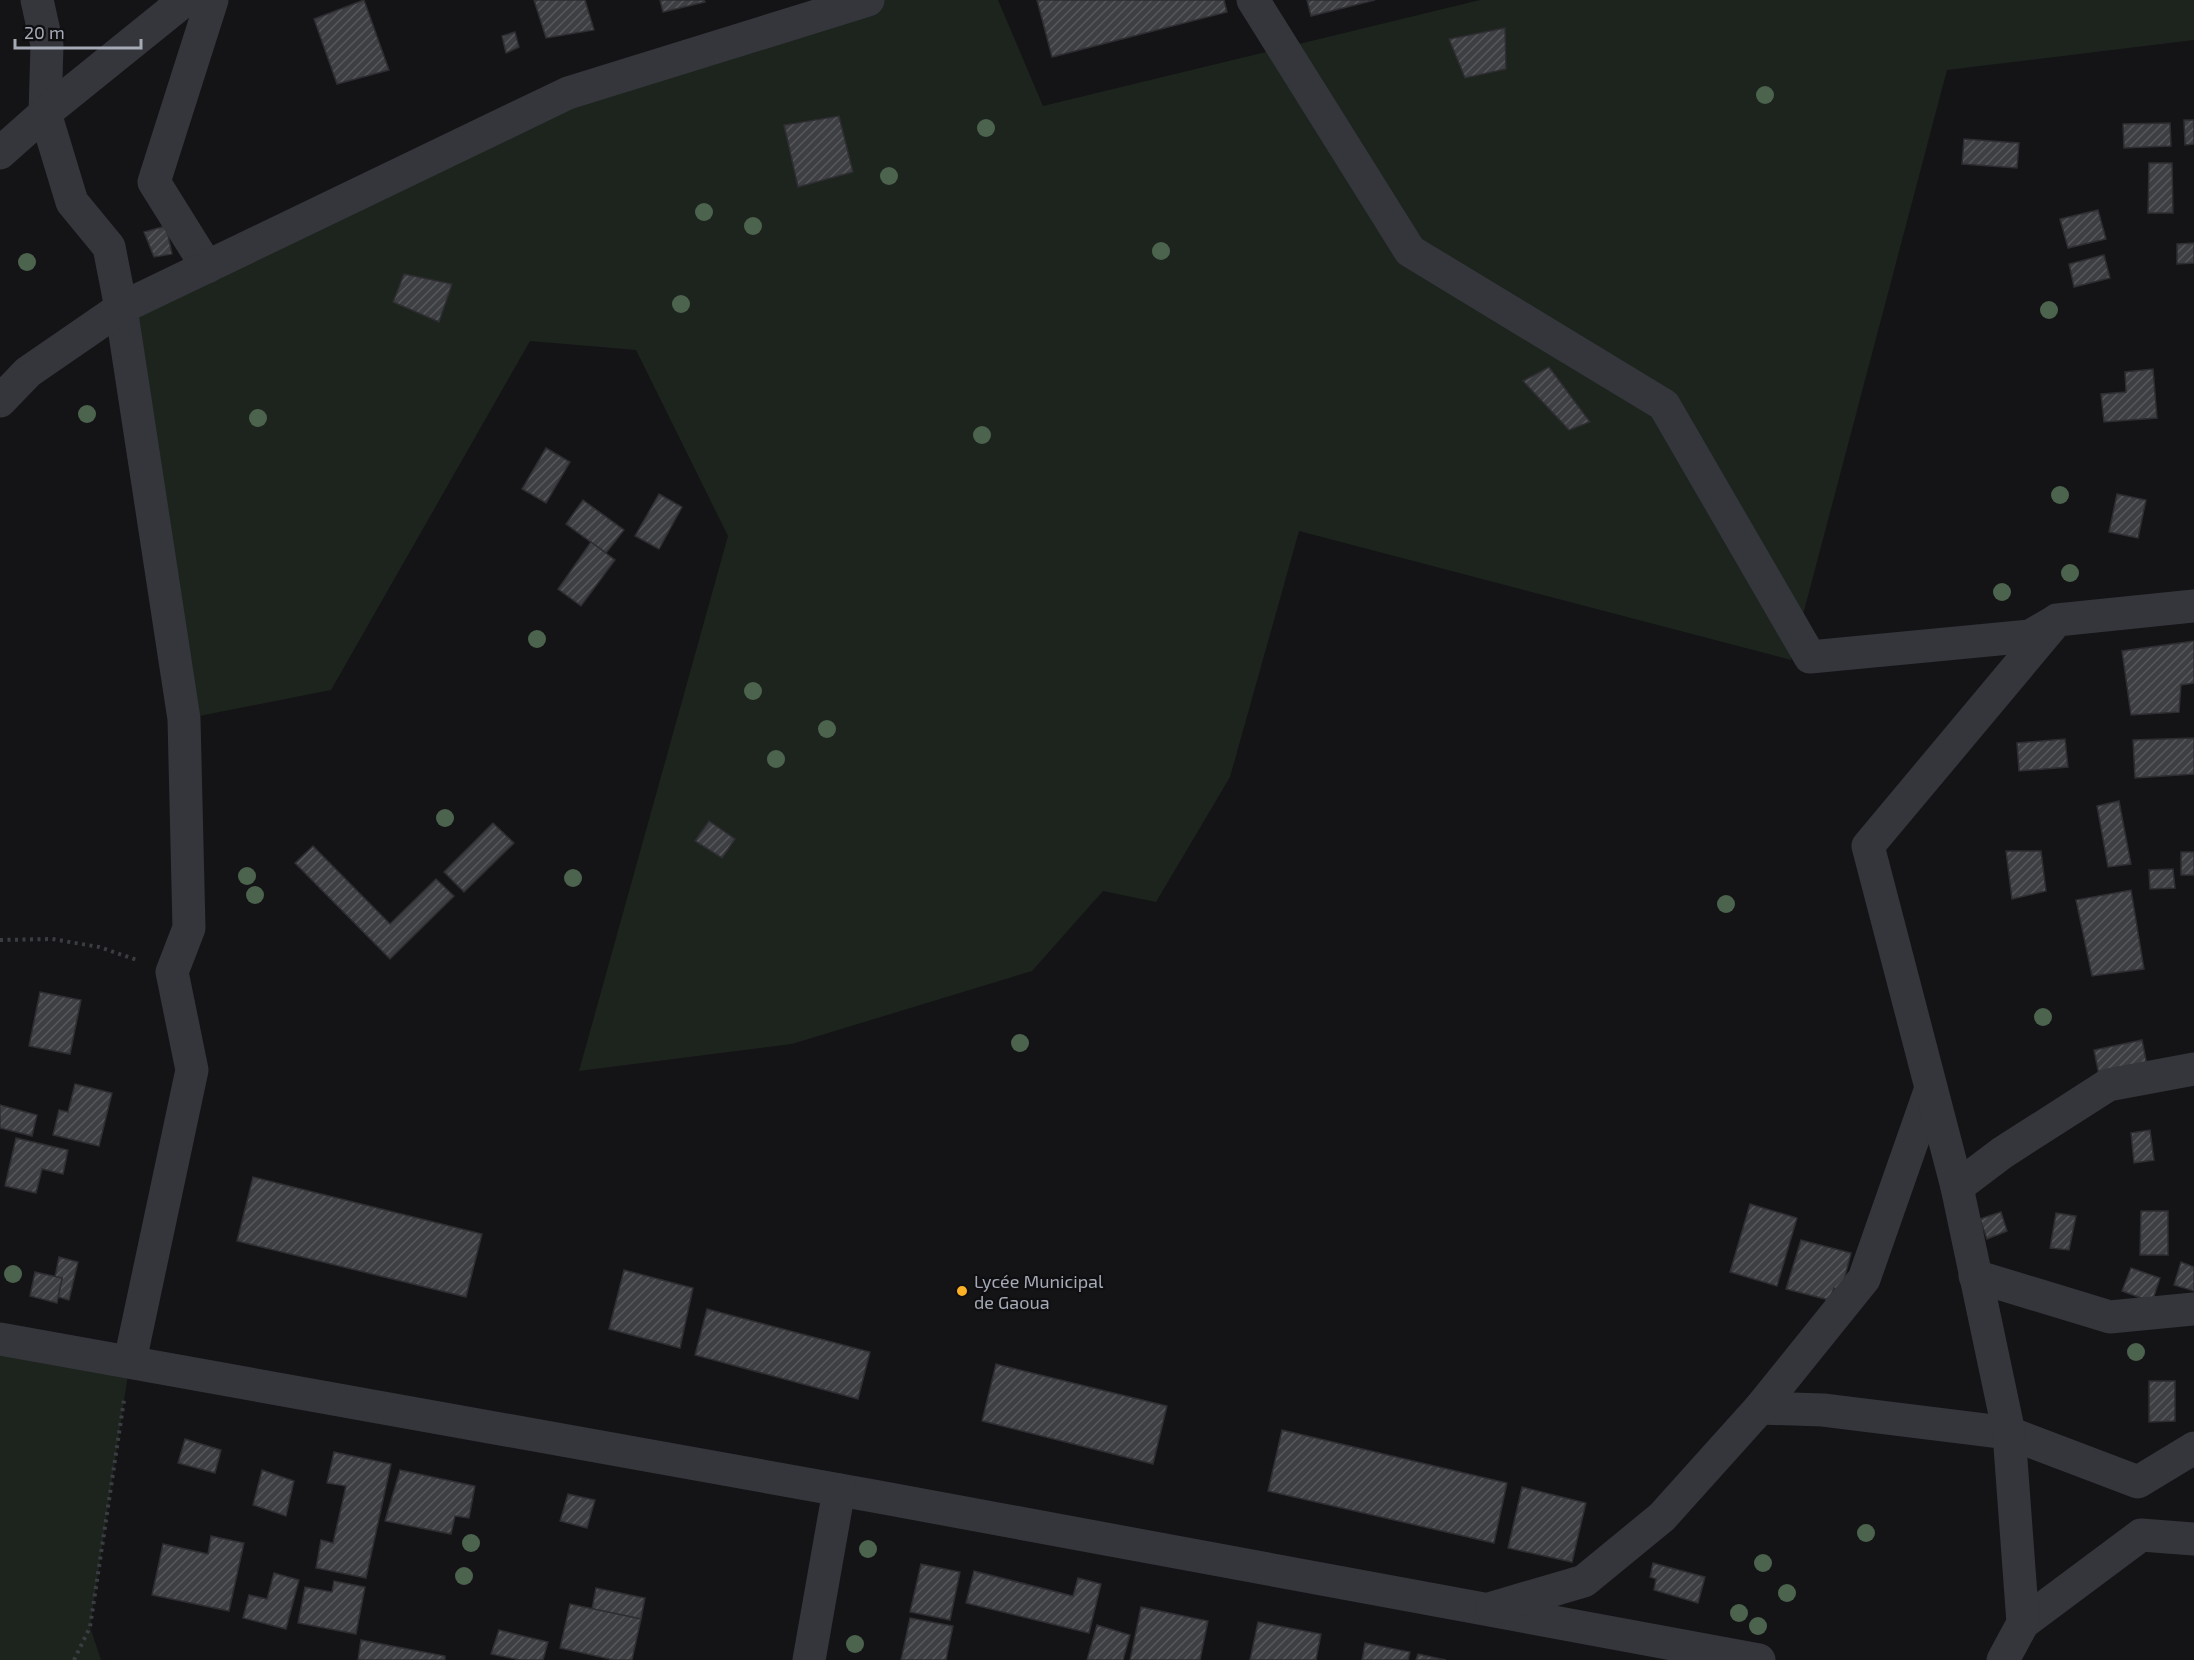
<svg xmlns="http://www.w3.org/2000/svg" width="2194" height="1660" font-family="'Exo 2',sans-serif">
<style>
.grass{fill:#1c241d}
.building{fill:url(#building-hatch);stroke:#2e2e32;stroke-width:1.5}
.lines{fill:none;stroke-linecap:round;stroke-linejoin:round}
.path{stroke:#3a3d42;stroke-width:4;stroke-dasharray:3 4.5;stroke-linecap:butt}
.minor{stroke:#34363b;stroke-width:33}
.tree{fill:#4c634e}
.poi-dot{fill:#fbb026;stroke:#0f0f11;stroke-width:2}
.labels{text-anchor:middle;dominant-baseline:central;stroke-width:4.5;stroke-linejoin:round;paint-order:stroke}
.poi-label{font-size:18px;fill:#a5aab7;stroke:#0f0f11;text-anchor:start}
</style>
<defs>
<pattern id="building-hatch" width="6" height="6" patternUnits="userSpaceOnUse" patternTransform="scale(1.5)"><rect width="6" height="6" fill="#3e3f43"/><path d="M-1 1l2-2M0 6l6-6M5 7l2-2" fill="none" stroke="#57585c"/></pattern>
</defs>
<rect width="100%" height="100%" fill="#141416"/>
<g class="grass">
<path d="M868,0h130l45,106 437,-106h714v40l-247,30 -156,590 -492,-129 -69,246 -74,125 -53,-11 -71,80 -240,73 -213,27 149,-535 -92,-186 -106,-9 -199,349 -147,29 -63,-411 447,-215z"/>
<path d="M0,1339l130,22 -40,266 11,33h-101z"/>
</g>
<g class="building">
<path d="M364,0l25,70 -52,14 -23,-65z"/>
<path d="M534,0h51l9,30 -48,8z"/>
<path d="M660,0h44l1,2 -42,10z"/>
<path d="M1037,0h187l3,12 -175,45z"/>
<path d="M1307,0h68l-64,16z"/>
<path d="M1505,28l1,41 -41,9 -16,-39z"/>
<path d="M515,32l4,15 -13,6 -4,-17z"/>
<path d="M839,116l14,56 -55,15 -14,-62z"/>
<path d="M2184,120h10v24l-9,1z"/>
<path d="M2170,123l1,23 -47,2 -1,-24z"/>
<path d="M1964,139l55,4 -2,25 -55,-4z"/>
<path d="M2149,163h23l1,50h-25z"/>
<path d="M2098,210l8,29 -38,9 -8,-29z"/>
<path d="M166,226l6,28 -18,3 -10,-25z"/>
<path d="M2194,243v20l-17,1v-20z"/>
<path d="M2104,255l6,23 -36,9 -5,-23z"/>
<path d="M404,274l48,10 -13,38 -46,-20z"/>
<path d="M1549,367l41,55 -21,8 -46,-49z"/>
<path d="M2153,369l4,49 -53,4 -3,-28 25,-2 -1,-20z"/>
<path d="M546,448l24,14 -24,41 -24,-14z"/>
<path d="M659,494l23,13 -23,42 -24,-13z"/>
<path d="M2117,494l29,6 -8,38 -29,-6z"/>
<path d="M583,500l41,30 -18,23 -40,-29z"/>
<path d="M591,542l24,18 -34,46 -23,-17z"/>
<path d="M2194,641v42l-13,2 -2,27 -48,3 -9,-64z"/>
<path d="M2194,738v36l-59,4 -2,-38z"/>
<path d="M2065,739l3,28 -49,4 -2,-28z"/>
<path d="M2119,801l12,63 -23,3 -11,-61z"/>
<path d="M709,821l26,18 -13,19 -27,-17z"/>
<path d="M493,823l21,20 -50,49 -20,-20z"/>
<path d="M313,846l77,78 46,-45 18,17 -64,63 -95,-96z"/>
<path d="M2006,851h35l5,40 -34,8z"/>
<rect x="2181" y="852" width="13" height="23"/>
<path d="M2173,869l2,19 -25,1 -1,-19z"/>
<path d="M2131,890l13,79 -52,7 -16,-76z"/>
<path d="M40,992l41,8 -11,54 -41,-8z"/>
<path d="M2142,1040l5,25 -48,10 -5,-25z"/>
<path d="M75,1084l37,9 -13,53 -46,-11 6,-25 9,2z"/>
<path d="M0,1105l37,10 -5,21 -32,-8z"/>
<path d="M2150,1130l4,30 -20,3 -3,-30z"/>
<path d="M16,1138l52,12 -5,24 -21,-5 -6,24 -31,-7z"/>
<path d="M253,1177l229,57 -16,63 -229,-56z"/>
<path d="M1750,1204l47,14 -20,68 -47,-14z"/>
<path d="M2141,1211h27v44h-28z"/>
<path d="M2001,1212l6,19 -20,8 -7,-20z"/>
<path d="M2056,1213l20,3 -7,34 -19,-2z"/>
<path d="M1801,1240l50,13 -10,39 -7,-4 -5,12 -43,-11z"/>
<path d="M59,1257l19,5 -9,38 -11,-3 4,-19 -7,-1z"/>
<path d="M2181,1262l13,5v24l-20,-6z"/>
<path d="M2131,1268l29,10 -8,24 -30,-11z"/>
<path d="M624,1270l69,18 -13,60 -71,-19z"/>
<path d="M35,1272l27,6 -5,25 -27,-7z"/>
<path d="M707,1309l163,43 -12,47 -163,-44z"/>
<path d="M996,1364l171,42 -14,58 -171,-43z"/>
<path d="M2149,1381h26v40l-26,1z"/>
<path d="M1282,1430l225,53 -13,60 -226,-52z"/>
<path d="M185,1439l36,11 -6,23 -37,-10z"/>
<path d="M334,1452l57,12 -25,114 -50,-10 5,-28 12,3 13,-57 -19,-3z"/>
<path d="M262,1470l32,11 -8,35 -33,-11z"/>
<path d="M400,1470l75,16 -6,32 -14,-2 -4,18 -66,-13z"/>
<path d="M1522,1487l64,16 -14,59 -64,-14z"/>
<path d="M568,1494l27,6 -8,28 -27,-7z"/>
<path d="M211,1536l33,7 -15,68 -77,-16 11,-51 45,10z"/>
<path d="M1653,1563l52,14 -7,26 -44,-13 2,-11 -6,-2z"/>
<path d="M921,1564l39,8 -10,48 -40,-8z"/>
<path d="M974,1571l99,25 5,-18 23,6 -12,49 -123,-30z"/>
<path d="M274,1573l25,7 -13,49 -43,-11 6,-23 18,4z"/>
<path d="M334,1581l31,6 -9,47 -58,-11 7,-36 27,5z"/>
<path d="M596,1588l49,10 -4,21 -49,-10z"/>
<path d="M570,1604l71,15 -9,41h-18l-54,-12z"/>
<path d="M1141,1607l67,14 -8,39h-70z"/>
<path d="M910,1618l43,8 -7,34h-45z"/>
<path d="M1258,1622l63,12 -5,26h-66z"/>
<path d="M1097,1625l33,10 -7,25h-36z"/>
<path d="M499,1630l49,12 -5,18h-22l-30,-6z"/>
<path d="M361,1640l84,16v4h-87z"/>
<path d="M1365,1643l45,9 -2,8h-46z"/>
<path d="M1418,1654l28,6h-30z"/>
</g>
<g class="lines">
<g class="path">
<path d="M0,940l52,-1 47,8 38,13"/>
<path d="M74,1660l16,-33 34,-227"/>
</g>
<g class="minor">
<path d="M37,0l10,45 -2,68 27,89 37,45 12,61 63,411 5,209 -17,44 20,98 -62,291"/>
<path d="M1253,0l157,251 254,154 146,252 220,-21 24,-14"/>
<path d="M0,153l45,-40 140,-113"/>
<path d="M207,267l-53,-85 58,-182"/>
<path d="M0,401l28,-29 93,-64 447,-215 300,-93"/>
<path d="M1957,1187l45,-34 106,-68 86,-16"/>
<path d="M1975,1276l135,41 84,-8"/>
<path d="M0,1339l879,158 880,163"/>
<path d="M1760,1408l63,2 186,23 129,49 56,-34"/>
<path d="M1492,1608l92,-27 78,-64 98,-109 104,-129 67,-191"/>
<path d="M2023,1623l118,-88 53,4"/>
<path d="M809,1660l30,-170"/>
<path d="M2003,1660l20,-37 -14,-190 -52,-246 -89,-341 189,-226 137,-14"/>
</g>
</g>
<g class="tree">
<circle cx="1765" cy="95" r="9"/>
<circle cx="986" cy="128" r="9"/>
<circle cx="889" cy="176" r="9"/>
<circle cx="704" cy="212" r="9"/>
<circle cx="753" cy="226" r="9"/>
<circle cx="1161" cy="251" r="9"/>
<circle cx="27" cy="262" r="9"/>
<circle cx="681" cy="304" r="9"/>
<circle cx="2049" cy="310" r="9"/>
<circle cx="87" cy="414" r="9"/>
<circle cx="258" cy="418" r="9"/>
<circle cx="982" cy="435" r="9"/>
<circle cx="2060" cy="495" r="9"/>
<circle cx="2070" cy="573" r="9"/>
<circle cx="2002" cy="592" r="9"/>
<circle cx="537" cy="639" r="9"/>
<circle cx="753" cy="691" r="9"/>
<circle cx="827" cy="729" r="9"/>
<circle cx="776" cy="759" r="9"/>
<circle cx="445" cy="818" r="9"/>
<circle cx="247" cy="876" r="9"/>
<circle cx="573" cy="878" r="9"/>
<circle cx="255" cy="895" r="9"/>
<circle cx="1726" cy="904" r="9"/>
<circle cx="2043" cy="1017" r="9"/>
<circle cx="1020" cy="1043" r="9"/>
<circle cx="13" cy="1274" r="9"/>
<circle cx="2136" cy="1352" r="9"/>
<circle cx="1866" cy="1533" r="9"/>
<circle cx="471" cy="1543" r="9"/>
<circle cx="868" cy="1549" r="9"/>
<circle cx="1763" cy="1563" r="9"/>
<circle cx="464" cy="1576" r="9"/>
<circle cx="1787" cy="1593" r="9"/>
<circle cx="1739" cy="1613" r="9"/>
<circle cx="1758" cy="1626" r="9"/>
<circle cx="855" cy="1644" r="9"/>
</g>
<circle class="poi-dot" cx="962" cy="1291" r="6"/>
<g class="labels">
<g class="poi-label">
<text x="974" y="1281">Lycée Municipal<tspan x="974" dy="21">de Gaoua</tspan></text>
</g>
</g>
<path d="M15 39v9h126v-9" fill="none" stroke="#a5aab7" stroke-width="3"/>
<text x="24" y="39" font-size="18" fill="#a5aab7" stroke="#0f0f11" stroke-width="4.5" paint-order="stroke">20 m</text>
</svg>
